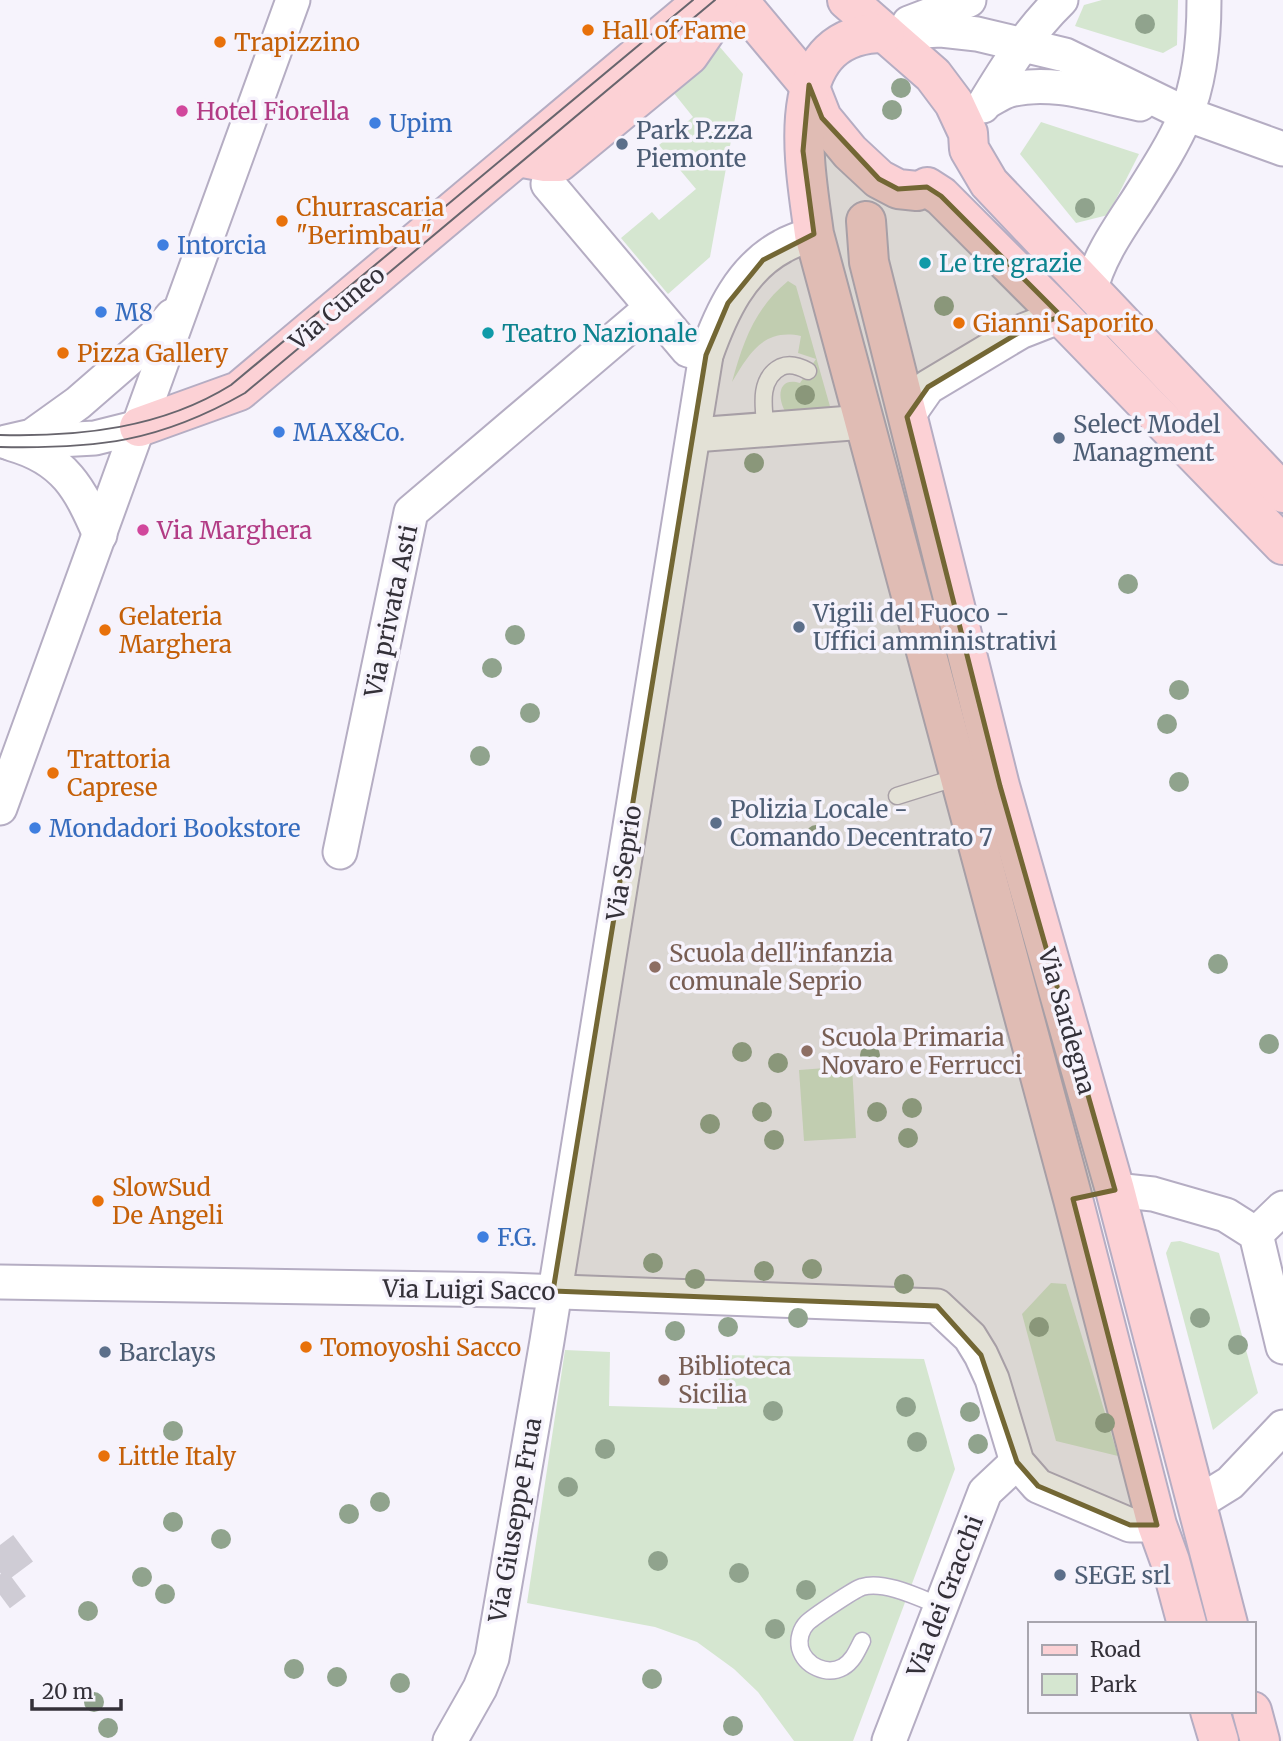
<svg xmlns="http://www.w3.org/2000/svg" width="1283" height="1741" font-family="Merriweather,serif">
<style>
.green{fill:#d5e6d0}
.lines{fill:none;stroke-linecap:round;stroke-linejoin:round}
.street-tunnel{stroke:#cfccd5;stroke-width:33;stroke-dasharray:33 17;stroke-linecap:butt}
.lane-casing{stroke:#b5adc3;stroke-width:19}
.street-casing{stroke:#b5adc3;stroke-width:37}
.secondary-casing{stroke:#b5adc3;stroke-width:42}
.lane{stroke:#fff;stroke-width:16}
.street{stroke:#fff;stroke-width:33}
.secondary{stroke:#fcd1d5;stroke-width:38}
.tram{stroke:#68656d;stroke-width:2}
.tree{fill:#90a38d}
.marked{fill:#736734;fill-opacity:0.2;stroke:#736734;stroke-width:5;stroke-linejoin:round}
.food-dot{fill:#e8710a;stroke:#f6f3fc;stroke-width:2.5}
.hotel-dot{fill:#d1479c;stroke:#f6f3fc;stroke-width:2.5}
.shop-dot{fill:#3f7fe0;stroke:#f6f3fc;stroke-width:2.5}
.service-dot{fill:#5c6f8a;stroke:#f6f3fc;stroke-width:2.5}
.culture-dot{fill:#0f9aa8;stroke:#f6f3fc;stroke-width:2.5}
.education-dot{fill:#8d6e63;stroke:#f6f3fc;stroke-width:2.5}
.labels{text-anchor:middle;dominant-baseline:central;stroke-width:7;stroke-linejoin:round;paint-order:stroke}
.food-label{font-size:24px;fill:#c56008;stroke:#f6f3fc;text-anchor:start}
.hotel-label{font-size:24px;fill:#b23c85;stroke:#f6f3fc;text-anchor:start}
.shop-label{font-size:24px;fill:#366cbe;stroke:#f6f3fc;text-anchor:start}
.service-label{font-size:24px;fill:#4e5e75;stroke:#f6f3fc;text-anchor:start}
.culture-label{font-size:24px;fill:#0d838f;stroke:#f6f3fc;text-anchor:start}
.street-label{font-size:24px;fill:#343139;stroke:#f6f3fc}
.education-label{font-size:24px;fill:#785e54;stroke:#f6f3fc;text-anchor:start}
</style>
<rect width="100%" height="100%" fill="#f6f3fc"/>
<g class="green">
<path d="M1102,0h76l-1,45 -14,8 -88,-27 9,-21z"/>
<path d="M719,46l24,28 -33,183 -42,37 -47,-56 31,-26 7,8 37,-31 -37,-44 34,-28 -24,-30z"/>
<path d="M1041,122l98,32 -31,61 -32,8 -56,-69z"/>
<path d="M788,281l8,5 35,124 -40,9c-14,-13 -17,-44 9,-36l16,-24 -18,-6 3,-17c-38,-8 -52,18 -69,46 11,-40 23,-74 56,-101z"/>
<path d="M852,1066l4,72 -52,3 -5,-71z"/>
<path d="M1180,1241l39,12 39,140 -45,37 -47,-177 5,-11z"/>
<path d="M1051,1283l15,1 52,172 -62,-15 -34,-127z"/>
<path d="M565,1350l45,2 -1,54 108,3 3,-54 204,4 31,110 -102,272h-59l-36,-49 -24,-23 -37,-27 -42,-15 -128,-24z"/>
</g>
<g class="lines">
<path class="street-tunnel" d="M0,1545l24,32 -24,18"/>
<g class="lane-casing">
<g id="lane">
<path d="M766,431c-2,-21 -9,-52 15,-64 9,-4 18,-1 27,4"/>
<path d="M897,796l64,-20"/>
<path d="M862,1641c-5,10 -9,20 -19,26 -16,9 -38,-1 -43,-19 -2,-9 1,-19 7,-25 6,-6 48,-34 55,-36 22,-7 58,11 78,19"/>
</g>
</g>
<g class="street-casing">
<g id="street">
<path d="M909,23l60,-23"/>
<path d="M885,33l56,-3 36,4 88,21 121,59 97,35"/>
<path d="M986,102c8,-4 16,-10 24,-12 42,-11 89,6 130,14"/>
<path d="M983,106c23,-38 46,-75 78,-106"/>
<path d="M548,184l140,166 18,5"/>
<path d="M1090,292c8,-34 28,-62 47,-91 17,-27 35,-54 48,-84 15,-35 19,-80 19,-117"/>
<path d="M907,417l21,-30 92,-55 41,-16"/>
<path d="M694,435l171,-13"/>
<path d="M6,442l26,-6 46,-33 76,-66 18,-21"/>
<path d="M21,442l74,-4 44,-11"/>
<path d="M12,444c53,15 68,45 88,91"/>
<path d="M0,808l293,-808"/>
<path d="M340,852l71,-340 240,-204"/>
<path d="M1115,1190l38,4 73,21 30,19 27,113"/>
<path d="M1256,1234l27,-26"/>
<path d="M0,1282l508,8 429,16 33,31 11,18 11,24 25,83 21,24 92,39h27"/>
<path d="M1196,1504l34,-21 53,-56"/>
<path d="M450,1741l30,-53 12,-30 55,-317 159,-986c15,-42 35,-87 77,-109 10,-6 21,-9 31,-12"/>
<path d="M889,1741l96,-249 32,-30"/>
</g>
</g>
<g class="secondary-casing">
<g id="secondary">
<path d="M738,0l71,85 13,33 28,34 29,27 19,10 19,2"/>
<path d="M847,0l86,75 21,28 14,30 1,16 20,34 294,310"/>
<path d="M885,33c-107,-1 -80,133 -71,201l259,965 84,326 13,36 17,63"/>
<path d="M518,157l27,5h14l130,-107 16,-23 13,-32"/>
<path d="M927,187l14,9 120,120 222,229"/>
<path d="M866,221l3,41 131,524 115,404 113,434"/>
<path d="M139,427l100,-36 465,-391"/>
<path d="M1210,1711l9,30"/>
<path d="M1252,1711l8,30"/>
</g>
</g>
<use href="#lane" class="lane"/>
<use href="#street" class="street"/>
<use href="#secondary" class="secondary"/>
<g class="tram">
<path d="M0,435c80,2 162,-7 231,-50l462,-385"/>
<path d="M0,447c97,2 159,-5 245,-54l470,-393"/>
</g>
</g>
<g class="tree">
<circle cx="1145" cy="24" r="10"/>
<circle cx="901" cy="88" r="10"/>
<circle cx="892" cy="110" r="10"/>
<circle cx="1085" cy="208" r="10"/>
<circle cx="944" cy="306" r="10"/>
<circle cx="805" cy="395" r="10"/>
<circle cx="754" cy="463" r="10"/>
<circle cx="1128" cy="584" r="10"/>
<circle cx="515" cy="635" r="10"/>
<circle cx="492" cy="668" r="10"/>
<circle cx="1179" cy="690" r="10"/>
<circle cx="530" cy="713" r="10"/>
<circle cx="1167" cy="724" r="10"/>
<circle cx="480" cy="756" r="10"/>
<circle cx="1179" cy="782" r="10"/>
<circle cx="816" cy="835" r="10"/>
<circle cx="1218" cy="964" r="10"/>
<circle cx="1269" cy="1044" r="10"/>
<circle cx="742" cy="1052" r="10"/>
<circle cx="870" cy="1055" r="10"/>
<circle cx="778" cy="1063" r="10"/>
<circle cx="912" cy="1108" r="10"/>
<circle cx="762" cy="1112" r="10"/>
<circle cx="877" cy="1112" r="10"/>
<circle cx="710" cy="1124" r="10"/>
<circle cx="908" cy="1138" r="10"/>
<circle cx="774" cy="1140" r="10"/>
<circle cx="653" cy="1263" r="10"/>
<circle cx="812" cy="1269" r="10"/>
<circle cx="764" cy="1271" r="10"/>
<circle cx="695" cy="1279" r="10"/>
<circle cx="904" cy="1284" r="10"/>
<circle cx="798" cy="1318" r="10"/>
<circle cx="1200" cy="1318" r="10"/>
<circle cx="728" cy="1327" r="10"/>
<circle cx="1039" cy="1327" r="10"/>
<circle cx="675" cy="1331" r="10"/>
<circle cx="1238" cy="1345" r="10"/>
<circle cx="906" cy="1407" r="10"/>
<circle cx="773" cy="1411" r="10"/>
<circle cx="970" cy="1412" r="10"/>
<circle cx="1105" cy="1423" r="10"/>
<circle cx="173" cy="1431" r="10"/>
<circle cx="917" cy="1442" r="10"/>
<circle cx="978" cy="1444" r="10"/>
<circle cx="605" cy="1449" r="10"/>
<circle cx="568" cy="1487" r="10"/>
<circle cx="380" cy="1502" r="10"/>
<circle cx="349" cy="1514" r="10"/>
<circle cx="173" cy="1522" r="10"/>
<circle cx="221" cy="1539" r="10"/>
<circle cx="658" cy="1561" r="10"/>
<circle cx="739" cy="1573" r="10"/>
<circle cx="142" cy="1577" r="10"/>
<circle cx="806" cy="1590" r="10"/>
<circle cx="165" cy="1594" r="10"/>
<circle cx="88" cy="1611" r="10"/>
<circle cx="775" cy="1629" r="10"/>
<circle cx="294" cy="1669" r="10"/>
<circle cx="337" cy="1677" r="10"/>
<circle cx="652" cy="1679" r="10"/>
<circle cx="400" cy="1683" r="10"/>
<circle cx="94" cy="1702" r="10"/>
<circle cx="733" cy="1726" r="10"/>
<circle cx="108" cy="1728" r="10"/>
</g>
<path class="marked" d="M809,85l13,33 57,61 19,10 29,-2 14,9 120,120 -41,16 -92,55 -21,30 93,369 115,404 -42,9 84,326h-27l-92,-39 -21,-24 -36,-107 -44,-49 -384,-15 153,-936 22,-52 35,-43 51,-26 -11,-83z"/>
<g class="food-dot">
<circle cx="588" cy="30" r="7"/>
<circle cx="220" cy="42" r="7"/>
<circle cx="282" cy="221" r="7"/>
<circle cx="959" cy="323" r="7"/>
<circle cx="63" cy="353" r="7"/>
<circle cx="105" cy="630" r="7"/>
<circle cx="53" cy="773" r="7"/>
<circle cx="98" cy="1201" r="7"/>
<circle cx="306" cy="1347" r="7"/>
<circle cx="104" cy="1456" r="7"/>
</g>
<g class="hotel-dot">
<circle cx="182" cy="111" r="7"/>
<circle cx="143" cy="530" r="7"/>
</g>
<g class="shop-dot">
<circle cx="375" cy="123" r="7"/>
<circle cx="163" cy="245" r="7"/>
<circle cx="101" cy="312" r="7"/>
<circle cx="279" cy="432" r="7"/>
<circle cx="35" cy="828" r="7"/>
<circle cx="483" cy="1237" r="7"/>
</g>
<g class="service-dot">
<circle cx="622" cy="144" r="7"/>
<circle cx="1059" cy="438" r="7"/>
<circle cx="799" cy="627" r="7"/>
<circle cx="716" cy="823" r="7"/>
<circle cx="105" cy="1352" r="7"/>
<circle cx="1060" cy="1575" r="7"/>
</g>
<g class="culture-dot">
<circle cx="925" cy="263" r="7"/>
<circle cx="488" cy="333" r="7"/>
</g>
<g class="education-dot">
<circle cx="655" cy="967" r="7"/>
<circle cx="807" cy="1051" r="7"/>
<circle cx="664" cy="1380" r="7"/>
</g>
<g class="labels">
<g class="food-label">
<text x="602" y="30">Hall of Fame</text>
<text x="234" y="42">Trapizzino</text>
<text x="296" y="207">Churrascaria<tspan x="296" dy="28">"Berimbau"</tspan></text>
<text x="973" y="323">Gianni Saporito</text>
<text x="77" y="353">Pizza Gallery</text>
<text x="119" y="616">Gelateria<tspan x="119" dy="28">Marghera</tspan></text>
<text x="67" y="759">Trattoria<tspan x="67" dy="28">Caprese</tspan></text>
<text x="112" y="1187">SlowSud<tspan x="112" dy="28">De Angeli</tspan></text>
<text x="320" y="1347">Tomoyoshi Sacco</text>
<text x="118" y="1456">Little Italy</text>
</g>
<g class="hotel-label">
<text x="196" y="111">Hotel Fiorella</text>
<text x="157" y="530">Via Marghera</text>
</g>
<g class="shop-label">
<text x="389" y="123">Upim</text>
<text x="177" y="245">Intorcia</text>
<text x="115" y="312">M8</text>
<text x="293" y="432">MAX&amp;Co.</text>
<text x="49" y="828">Mondadori Bookstore</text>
<text x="497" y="1237">F.G.</text>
</g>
<g class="service-label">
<text x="636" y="130">Park P.zza<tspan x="636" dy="28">Piemonte</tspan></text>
<text x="1073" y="424">Select Model<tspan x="1073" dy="28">Managment</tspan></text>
<text x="813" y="613">Vigili del Fuoco -<tspan x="813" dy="28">Uffici amministrativi</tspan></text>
<text x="730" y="809">Polizia Locale -<tspan x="730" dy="28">Comando Decentrato 7</tspan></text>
<text x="119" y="1352">Barclays</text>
<text x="1074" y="1575">SEGE srl</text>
</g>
<g class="culture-label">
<text x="939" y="263">Le tre grazie</text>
<text x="502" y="333">Teatro Nazionale</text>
</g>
<g class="street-label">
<text transform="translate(337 308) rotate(-40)">Via Cuneo</text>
<text transform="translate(391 611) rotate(-78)">Via privata Asti</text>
<text transform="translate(624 863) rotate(-81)">Via Seprio</text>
<text transform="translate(1067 1021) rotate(74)">Via Sardegna</text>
<text transform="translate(469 1290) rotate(1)">Via Luigi Sacco</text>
<text transform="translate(515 1520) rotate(-80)">Via Giuseppe Frua</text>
<text transform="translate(945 1596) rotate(-69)">Via dei Gracchi</text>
</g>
<g class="education-label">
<text x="669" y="953">Scuola dell'infanzia<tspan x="669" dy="28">comunale Seprio</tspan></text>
<text x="821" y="1037">Scuola Primaria<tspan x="821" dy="28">Novaro e Ferrucci</tspan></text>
<text x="678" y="1366">Biblioteca<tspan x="678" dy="28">Sicilia</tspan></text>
</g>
</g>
<rect x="1028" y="1622" width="228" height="91" fill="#f6f3fc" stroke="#a8a5ae" stroke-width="2"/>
<rect x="1042" y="1645" width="35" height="10" fill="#fcd1d5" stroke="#a8a5ae" stroke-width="2"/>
<text x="1090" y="1657" font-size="21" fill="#343139">Road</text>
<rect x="1042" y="1674" width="35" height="21" fill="#d5e6d0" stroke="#a8a5ae" stroke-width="2"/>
<text x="1090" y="1692" font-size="21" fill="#343139">Park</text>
<path d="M32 1699v10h89v-10" fill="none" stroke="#343139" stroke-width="3.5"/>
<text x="42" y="1699" font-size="21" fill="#343139" stroke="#f6f3fc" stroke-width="5" paint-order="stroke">20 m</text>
</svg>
